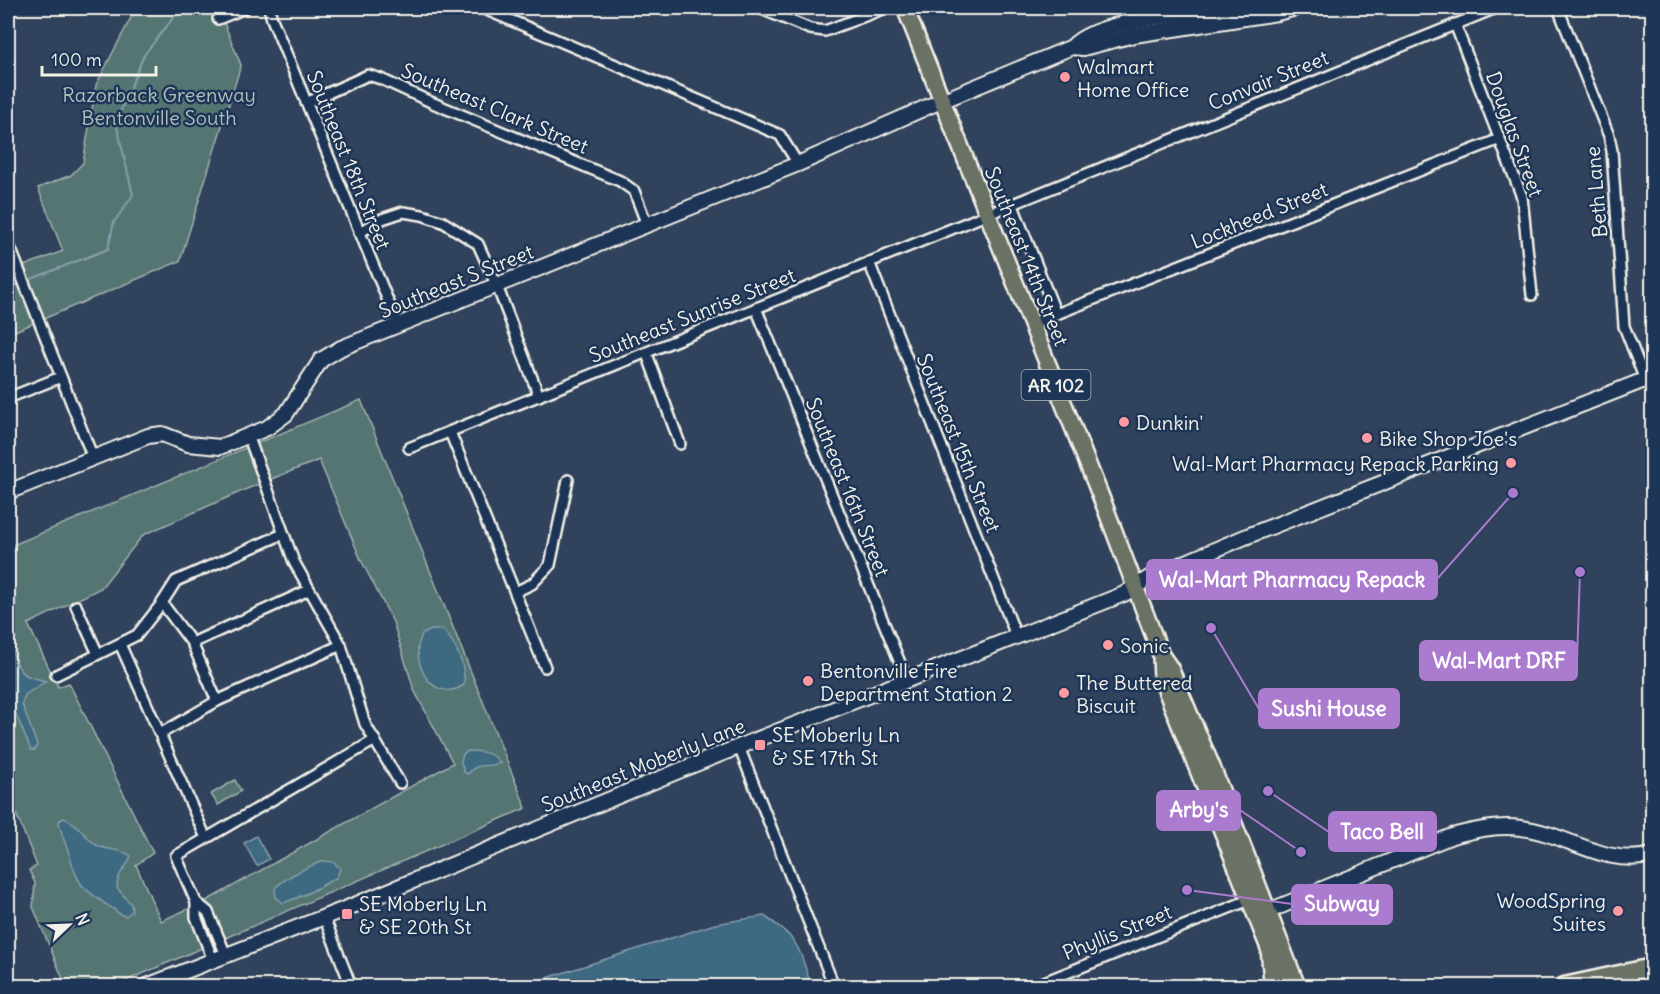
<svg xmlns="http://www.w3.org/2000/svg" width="1660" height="994" font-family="Delius,sans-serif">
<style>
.green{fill:#547473;stroke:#a4b2ae;stroke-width:1.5;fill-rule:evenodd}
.water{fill:#3c6981;stroke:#869faa;stroke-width:1.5}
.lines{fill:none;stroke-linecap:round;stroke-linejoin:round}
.stream{stroke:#869faa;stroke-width:2}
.street-casing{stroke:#f4f1e8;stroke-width:14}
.secondary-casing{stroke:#f4f1e8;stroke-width:18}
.primary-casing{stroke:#f4f1e8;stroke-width:20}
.highway-casing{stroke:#f4f1e8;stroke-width:21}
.street{stroke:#1d3557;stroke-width:9}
.secondary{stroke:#1d3557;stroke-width:14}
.primary{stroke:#6a7165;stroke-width:15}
.highway{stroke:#6a7165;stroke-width:16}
.poi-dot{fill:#ff9aa2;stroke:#1d3557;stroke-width:2}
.labels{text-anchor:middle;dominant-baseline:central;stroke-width:5;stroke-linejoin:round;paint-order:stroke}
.shield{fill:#1d3557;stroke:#b4b9bc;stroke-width:1.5}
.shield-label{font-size:18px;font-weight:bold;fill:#f4f1e8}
.poi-label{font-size:20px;fill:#f4f1e8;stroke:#1d3557;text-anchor:start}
.street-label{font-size:20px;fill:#f4f1e8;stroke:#1d3557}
.park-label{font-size:20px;fill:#b4bfb9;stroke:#1d3557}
.leader{fill:none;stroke:#ab7bcf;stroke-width:2}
.callout-dot{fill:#ab7bcf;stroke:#1d3557;stroke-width:2}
.callout{fill:#ab7bcf;stroke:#ab7bcf;stroke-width:2}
.callout-label{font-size:21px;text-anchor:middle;font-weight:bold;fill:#fff}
</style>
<rect width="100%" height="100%" fill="#30425c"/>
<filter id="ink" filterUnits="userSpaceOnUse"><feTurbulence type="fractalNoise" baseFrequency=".0167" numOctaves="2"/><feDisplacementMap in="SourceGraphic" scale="12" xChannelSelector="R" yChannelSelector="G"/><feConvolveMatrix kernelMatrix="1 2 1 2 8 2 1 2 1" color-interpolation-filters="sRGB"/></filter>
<g filter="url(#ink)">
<g class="green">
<path d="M136,8h82l23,57 -61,196 -172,73v-62l55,-21 -25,-63 33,-13 12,-12 13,-78z"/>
<path d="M361,400l165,408 -412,178h-48l-33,-79 2,-24 -6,-13 8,-4 -29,-73v-246zM319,460l42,100 32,62 21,68 39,73 -245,137 -47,21 -25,-56 17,-12 -84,-170 -11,4 -30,-63 73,-36 42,-53 106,-47z"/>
<path d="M235,780l6,11 -23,14 -7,-11z"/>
</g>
<g class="water">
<path d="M432,630h11c13,14 23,35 21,55 -27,17 -47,-11 -46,-37 0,-5 3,-10 4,-14z"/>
<path d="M8,643l13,29 9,5 16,4 -21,14 -3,9 15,41 -2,5h-4l-23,-54z"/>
<path d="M468,751c12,0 25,1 32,12 -13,6 -21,-3 -32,11l-4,-2 -3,-10 2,-8z"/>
<path d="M64,818c16,6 22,22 34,28 12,5 23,2 33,10 -5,14 -14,16 -14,32l14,16 1,7 -6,5c-8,-1 -10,-6 -16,-9 -33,-22 -31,-22 -43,-59 -3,-9 -7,-17 -8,-27z"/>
<path d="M256,836l13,23 -12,7 -13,-23z"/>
<path d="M323,861l10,1 7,6 -3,9c-18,11 -35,20 -54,26l-7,-6 -1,-9c14,-13 30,-20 48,-27z"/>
<path d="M764,916c36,23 35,32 47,70h-289l193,-62z"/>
</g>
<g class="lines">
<g class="stream">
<path d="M26,281l82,-32 6,-27 19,-27 -17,-73 28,-67 37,-47"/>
<path d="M8,288l12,-5"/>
</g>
<g class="street-casing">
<g id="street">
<path d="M269,8l3,11 126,306"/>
<path d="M482,8l298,127 18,29"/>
<path d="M759,8l51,21 15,2 61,-23"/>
<path d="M1558,8l51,128 3,15 12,175 21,54"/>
<path d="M218,19l27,-11"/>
<path d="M1455,24l67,173 10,98"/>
<path d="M306,103l62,-28 13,4 52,24 187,78 14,10 13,34"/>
<path d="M1012,203l44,111"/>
<path d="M359,233l23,-14 21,-7 19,3 21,7 35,22 19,42 42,110"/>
<path d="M8,242l85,216"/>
<path d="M869,262l148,376"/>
<path d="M756,308l151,372"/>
<path d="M1031,324l469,-185"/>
<path d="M647,354l33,90"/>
<path d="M8,398l53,-21"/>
<path d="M450,432l95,235"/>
<path d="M248,435l46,127 47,83 24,79 35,59"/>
<path d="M409,448c363,-145 724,-294 1087,-440"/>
<path d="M515,592l17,-8 18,-19 18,-85"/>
<path d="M162,603l30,40 25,58"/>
<path d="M76,606l22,48"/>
<path d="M192,643l117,-53"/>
<path d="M120,644l86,194"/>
<path d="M56,675l81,-40 25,-32 14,-22 107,-47"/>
<path d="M160,734l57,-33 124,-56"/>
<path d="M739,747l95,239"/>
<path d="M196,902l12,10 18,43"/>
<path d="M324,917l27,69"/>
<path d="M213,960l-17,-43v-15l-20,-46 199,-116"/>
<path d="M1034,986l215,-86"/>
</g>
</g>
<g class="secondary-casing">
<g id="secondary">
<path d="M1072,47l11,1 51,-13 143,-22 19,-5"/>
<path d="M8,492l140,-56 14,-2 26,10 32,3 47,-19 19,-14 35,-54 20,-12 457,-184 129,-57 145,-60c25,-30 135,-35 175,-39"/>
<path d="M1259,915l193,-79c23,-6 45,-11 69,-8 45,5 85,40 131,27"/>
<path d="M147,986l198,-77 348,-144 431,-171 25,-16 96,-41 407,-160"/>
</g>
</g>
<g class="primary-casing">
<g id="primary">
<path d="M905,8l200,499 56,148 9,13 42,99 85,219"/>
<path d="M1161,655l1,25 122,306"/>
</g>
</g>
<g class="highway-casing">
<g id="highway">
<path d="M1270,954l3,32"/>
<path d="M1564,986l88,-19"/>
</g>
</g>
<use href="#street" class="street"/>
<use href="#secondary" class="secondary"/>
<use href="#primary" class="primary"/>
<use href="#highway" class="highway"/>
</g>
</g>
<g class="poi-dot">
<circle cx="1065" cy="77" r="6"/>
<circle cx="1124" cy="422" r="6"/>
<circle cx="1367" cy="438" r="6"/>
<circle cx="1511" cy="463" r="6"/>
<circle cx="1108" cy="645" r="6"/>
<circle cx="808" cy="681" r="6"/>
<circle cx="1064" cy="693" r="6"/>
<rect x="754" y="739" width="12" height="12" rx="3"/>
<circle cx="1618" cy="911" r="6"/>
<rect x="341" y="908" width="12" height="12" rx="3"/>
</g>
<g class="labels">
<rect class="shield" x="1021.5" y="370" width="69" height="30" rx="4.5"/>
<g class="shield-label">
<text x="1056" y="385">AR 102</text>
</g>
<g class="poi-label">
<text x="1077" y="66">Walmart<tspan x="1077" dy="23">Home Office</tspan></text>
<text x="1136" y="422">Dunkin'</text>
<text x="1379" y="438">Bike Shop Joe's</text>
<text x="1499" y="463" text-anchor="end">Wal-Mart Pharmacy Repack Parking</text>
<text x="1120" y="645">Sonic</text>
<text x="820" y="670">Bentonville Fire<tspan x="820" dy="23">Department Station 2</tspan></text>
<text x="1076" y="682">The Buttered<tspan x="1076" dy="23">Biscuit</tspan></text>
<text x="772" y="734">SE Moberly Ln<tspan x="772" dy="23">&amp; SE 17th St</tspan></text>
<text x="1606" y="900" text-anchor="end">WoodSpring<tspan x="1606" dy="23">Suites</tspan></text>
<text x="359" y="903">SE Moberly Ln<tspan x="359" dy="23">&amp; SE 20th St</tspan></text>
</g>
<g class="street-label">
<text transform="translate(1268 80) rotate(-22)">Convair Street</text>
<text transform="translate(495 108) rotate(23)">Southeast Clark Street</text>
<text transform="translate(1515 134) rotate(70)">Douglas Street</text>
<text transform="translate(349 160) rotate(68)">Southeast 18th Street</text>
<text transform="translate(1596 192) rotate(-95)">Beth Lane</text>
<text transform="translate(1259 215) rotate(-22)">Lockheed Street</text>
<text transform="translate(1027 256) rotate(68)">Southeast 14th Street</text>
<text transform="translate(456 281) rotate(-22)">Southeast S Street</text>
<text transform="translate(692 315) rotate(-22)">Southeast Sunrise Street</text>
<text transform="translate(959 443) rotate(68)">Southeast 15th Street</text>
<text transform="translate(848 487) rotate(68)">Southeast 16th Street</text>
<text transform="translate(643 765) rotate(-22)">Southeast Moberly Lane</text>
<text transform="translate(1117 932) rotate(-22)">Phyllis Street</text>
</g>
<g class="park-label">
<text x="159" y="94">Razorback Greenway<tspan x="159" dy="23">Bentonville South</tspan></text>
</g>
</g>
<path class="leader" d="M1513 493L1437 579M1580 572L1577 660M1211 628L1259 709M1301 852L1240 810M1268 791L1329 832M1187 890L1292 904"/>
<g class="callout-dot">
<circle cx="1513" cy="493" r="6"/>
<circle cx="1580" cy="572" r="6"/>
<circle cx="1211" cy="628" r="6"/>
<circle cx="1301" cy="852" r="6"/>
<circle cx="1268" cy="791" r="6"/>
<circle cx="1187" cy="890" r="6"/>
</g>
<g class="callout">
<rect x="1147" y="560" width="290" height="39" rx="6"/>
<rect x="1420" y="641" width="157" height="39" rx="6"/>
<rect x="1259" y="689" width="140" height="39" rx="6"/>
<rect x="1157" y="791" width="83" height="39" rx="6"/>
<rect x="1329" y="812" width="107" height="39" rx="6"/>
<rect x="1292" y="885" width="100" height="39" rx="6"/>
</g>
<g class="callout-label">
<text x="1292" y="587">Wal-Mart Pharmacy Repack</text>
<text x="1499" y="668">Wal-Mart DRF</text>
<text x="1329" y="716">Sushi House</text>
<text x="1199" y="817">Arby's</text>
<text x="1382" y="839">Taco Bell</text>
<text x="1342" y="911">Subway</text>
</g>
<rect width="1660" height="994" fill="none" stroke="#1d3557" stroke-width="30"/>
<rect x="15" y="15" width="1630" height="964" fill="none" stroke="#f4f1e8" stroke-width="2" filter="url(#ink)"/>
<g transform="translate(69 925) rotate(67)" stroke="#1d3557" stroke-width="4.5" paint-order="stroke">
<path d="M0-4.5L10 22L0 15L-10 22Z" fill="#f4f1e8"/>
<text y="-9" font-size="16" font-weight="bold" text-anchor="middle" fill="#f4f1e8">N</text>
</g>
<path d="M42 66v9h114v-9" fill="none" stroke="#f4f1e8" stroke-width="3"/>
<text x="51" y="66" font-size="18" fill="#f4f1e8" stroke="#1d3557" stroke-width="4.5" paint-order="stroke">100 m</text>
</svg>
